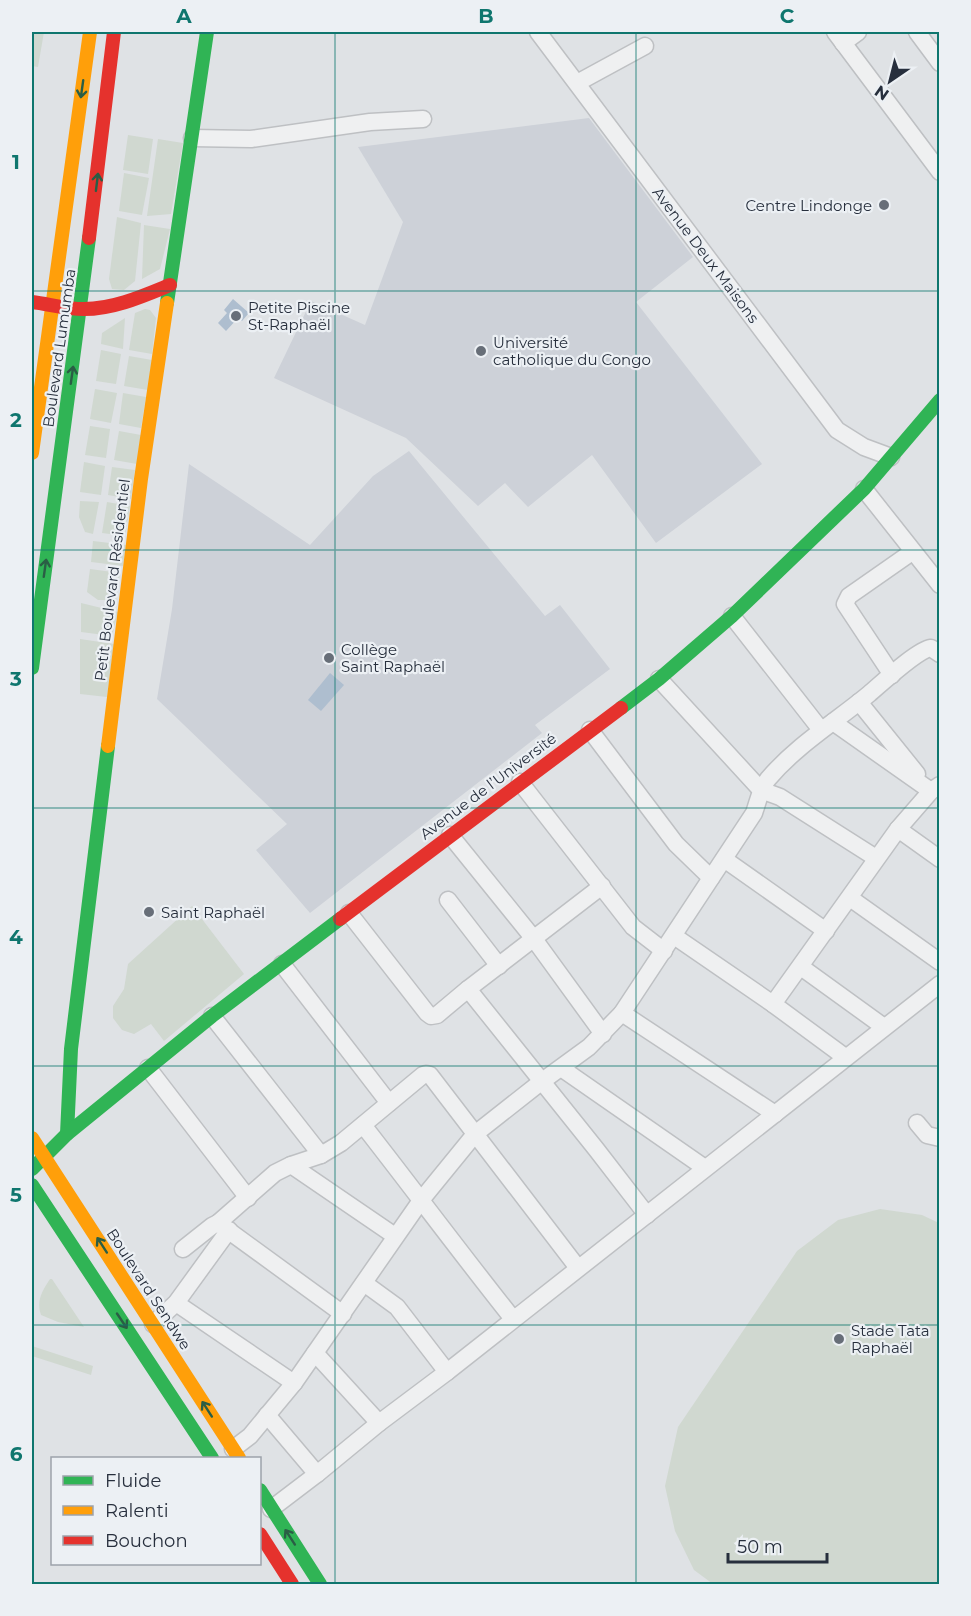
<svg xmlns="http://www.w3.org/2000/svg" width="971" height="1616" font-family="Montserrat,sans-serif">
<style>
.built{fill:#cdd1d8}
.green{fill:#d0d8d0}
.water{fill:#aebecf}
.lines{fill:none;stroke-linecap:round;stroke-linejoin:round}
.street-casing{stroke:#bec0c3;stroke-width:19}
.street{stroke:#eff0f1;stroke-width:16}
.fast{stroke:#30b455;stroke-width:14}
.slow{stroke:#ff9f0a;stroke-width:14}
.jam{stroke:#e5322d;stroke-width:14}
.oneway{stroke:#2a5e45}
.grid{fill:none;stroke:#0f766e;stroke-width:1.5;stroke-opacity:0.55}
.poi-dot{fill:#676e78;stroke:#ecf0f4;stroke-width:2}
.labels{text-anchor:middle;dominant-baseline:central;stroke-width:4.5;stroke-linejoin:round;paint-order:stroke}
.poi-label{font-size:15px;fill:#272f3d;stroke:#ecf0f4;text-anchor:start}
.street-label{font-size:15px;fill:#272f3d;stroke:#ecf0f4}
.neatline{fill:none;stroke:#0f766e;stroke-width:2}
.grid-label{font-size:20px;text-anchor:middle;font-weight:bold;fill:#0f766e}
</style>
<rect width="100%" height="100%" fill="#dfe2e5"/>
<g class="built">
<path d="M589,118l104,139 -57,45 126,162 -106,79 -64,-88 -64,52 -23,-24 -27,23 -72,-68 -132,-60 37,-77 54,24 38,-103 -45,-75z"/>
<path d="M409,451l136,165 15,-11 50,64 -75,56 7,8 -232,180 -54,-63 31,-26 -130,-125 15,-90 17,-145 121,81 63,-69z"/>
</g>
<g class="green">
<path d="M32,32h12l-6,35 -6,-1z"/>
<path d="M128,135l25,4 -5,35 -25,-4z"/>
<path d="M158,139l25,4 -12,71 -24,2z"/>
<path d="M124,173l25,5 -7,37 -23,-4z"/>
<path d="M117,217l24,6 -6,58 -11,9 -12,-1 -3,-10z"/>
<path d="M144,225l26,4 -10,40 -18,10z"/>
<path d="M145,309l5,1 6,8 -4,36 -23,-4 6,-37z"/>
<path d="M125,318l-2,31 -22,-5 1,-11z"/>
<path d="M101,350l20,4 -5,30 -20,-3z"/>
<path d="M129,356l23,4 -4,30 -24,-4z"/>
<path d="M95,389l22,4 -6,30 -21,-4z"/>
<path d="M123,393l23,4 -5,31 -22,-4z"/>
<path d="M90,426l20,3 -4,29 -21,-3z"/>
<path d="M119,431l22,4 -4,29 -23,-4z"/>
<path d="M84,462l21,4 -4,29 -21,-3z"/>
<path d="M112,467l23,3 -4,29 -23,-4z"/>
<path d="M80,501l19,1 -6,32 -8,-2 -6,-15z"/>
<path d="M107,502l23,4 -5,30 -23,-3z"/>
<path d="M93,541l33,4 -3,21 -32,-4z"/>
<path d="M90,569l30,4 -4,27h-18l-11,-8z"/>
<path d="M81,603l37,9 -6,24 -31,-4z"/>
<path d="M80,639l34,5 -7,53 -27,-3z"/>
<path d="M192,906l52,68 -80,67 -13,-17 -17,10 -12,-4 -9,-12v-12l11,-17 4,-25z"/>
<path d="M880,1209l42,6 17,8v361h-226l-19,-14 -19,-39 -10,-45 13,-59 119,-176 41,-31z"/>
<path d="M50,1279h2l32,48 -26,-5 -17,-7c-5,-14 1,-24 9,-36z"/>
<path d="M32,1346l61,20 -2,9 -59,-19z"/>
</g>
<g class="water">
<path d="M233,299l16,14 -7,8 -4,-3 -12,13 -8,-8 9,-10 -3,-3z"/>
<path d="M330,673l14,12 -23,26 -13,-11z"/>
</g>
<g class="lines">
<g class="street-casing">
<g id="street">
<path d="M538,32l299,398 27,17 27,10"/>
<path d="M835,32l105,140"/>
<path d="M917,32l23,31"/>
<path d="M843,43l15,-11"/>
<path d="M577,83l68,-37"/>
<path d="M192,138l59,1 119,-17 53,-3"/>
<path d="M864,489l76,96"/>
<path d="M732,616l89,114"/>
<path d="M892,675l-47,-71 4,-8 63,-44"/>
<path d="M659,679l102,111 19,7 96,61"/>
<path d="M859,702l58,72"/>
<path d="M833,722l98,69"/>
<path d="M590,730l86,114 35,34"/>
<path d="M520,782l113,145 31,24"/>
<path d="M898,829l42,30"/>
<path d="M450,835l84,104 69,95"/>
<path d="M724,859l102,72"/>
<path d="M850,898l90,64"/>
<path d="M448,900l51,66"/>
<path d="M349,913l78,100 4,3 6,-1 31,-26 134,-103"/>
<path d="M674,936l99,68 72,53"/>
<path d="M282,964l107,139"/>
<path d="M801,967l83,60"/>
<path d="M468,989l128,160 51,66"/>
<path d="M773,1004l125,-175 33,-38 9,-6"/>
<path d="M622,1013l153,101"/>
<path d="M212,1016l109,139"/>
<path d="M148,1068l100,130"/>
<path d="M561,1068l144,100"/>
<path d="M917,1123l10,12 13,3"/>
<path d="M363,1125c50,64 99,130 150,194"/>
<path d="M291,1165l104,71"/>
<path d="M218,1223l125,91"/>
<path d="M183,1249l29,-23 6,-3 57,-50 16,-8 30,-10 20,-12 82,-68 3,-1 4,1 148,193"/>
<path d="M364,1283l33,24 50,65"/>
<path d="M176,1303l118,80"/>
<path d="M153,1324l23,-21 53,-73"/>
<path d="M315,1353l64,70"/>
<path d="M267,1415l50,59"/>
<path d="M233,1449l17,-13 44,-53 128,-184 53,-65 66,-52 48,-35 33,-34 132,-200c4,-11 6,-24 14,-34 29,-34 67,-57 101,-85 13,-11 48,-44 62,-46l9,6"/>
<path d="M271,1509l46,-35 62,-51 68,-51 493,-388"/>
</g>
</g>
<use href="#street" class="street"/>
<g class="fast">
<path d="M167,303l40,-271"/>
<path d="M32,668l57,-430"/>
<path d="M621,708l38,-29 73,-63 132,-127 76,-89"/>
<path d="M67,1134l4,-85 37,-303"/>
<path d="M32,1169l35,-35 145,-118 128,-97"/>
<path d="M32,1185l180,273"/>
<path d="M260,1490l60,94"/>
</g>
<g class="slow">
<path d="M32,453l58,-421"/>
<path d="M108,746l33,-267 26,-176"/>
<path d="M32,1138l207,320"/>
</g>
<g class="jam">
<path d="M89,238l25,-206"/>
<path d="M32,302c17,2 34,7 52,7 30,0 59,-13 86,-24"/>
<path d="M340,919l281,-211"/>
<path d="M260,1534l32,50"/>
</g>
</g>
<defs><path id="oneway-shaft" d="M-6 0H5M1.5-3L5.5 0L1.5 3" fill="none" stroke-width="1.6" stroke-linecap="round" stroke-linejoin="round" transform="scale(1.5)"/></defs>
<g class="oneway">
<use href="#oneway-shaft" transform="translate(82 89) rotate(98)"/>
<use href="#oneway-shaft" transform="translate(97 182) rotate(-83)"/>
<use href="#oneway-shaft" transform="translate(72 375) rotate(-82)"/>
<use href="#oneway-shaft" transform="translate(45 568) rotate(-82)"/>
<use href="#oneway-shaft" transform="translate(102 1245) rotate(-123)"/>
<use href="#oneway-shaft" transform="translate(122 1321) rotate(56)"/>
<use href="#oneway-shaft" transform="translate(207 1409) rotate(-123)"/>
<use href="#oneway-shaft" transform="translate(290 1537) rotate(-123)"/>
</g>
<path class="grid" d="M335,32v1552M636,32v1552M32,291h908M32,550h908M32,808h908M32,1066h908M32,1325h908"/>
<g class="poi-dot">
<circle cx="884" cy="205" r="6"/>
<circle cx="236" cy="316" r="6"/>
<circle cx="481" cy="351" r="6"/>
<circle cx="329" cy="658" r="6"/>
<circle cx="149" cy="912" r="6"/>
<circle cx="839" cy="1339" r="6"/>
</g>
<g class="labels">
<g class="poi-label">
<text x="872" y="205" text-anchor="end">Centre Lindonge</text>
<text x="248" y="307">Petite Piscine<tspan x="248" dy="17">St-Raphaël</tspan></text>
<text x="493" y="342">Université<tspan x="493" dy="17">catholique du Congo</tspan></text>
<text x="341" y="649">Collège<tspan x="341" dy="17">Saint Raphaël</tspan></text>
<text x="161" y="912">Saint Raphaël</text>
<text x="851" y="1330">Stade Tata<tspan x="851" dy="17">Raphaël</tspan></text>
</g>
<g class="street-label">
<text transform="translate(706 255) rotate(53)">Avenue Deux Maisons</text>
<text transform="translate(59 348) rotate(-82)">Boulevard Lumumba</text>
<text transform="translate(112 580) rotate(-83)">Petit Boulevard Résidentiel</text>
<text transform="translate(488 786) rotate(-37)">Avenue de l’Université</text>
<text transform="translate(149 1289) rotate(57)">Boulevard Sendwe</text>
</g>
</g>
<rect width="971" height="1616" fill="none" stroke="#ecf0f4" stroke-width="66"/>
<rect x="51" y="1457" width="210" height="108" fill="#ecf0f4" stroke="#9da3ab" stroke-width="1.5"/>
<rect x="63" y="1476" width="30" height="9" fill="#30b455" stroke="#9da3ab" stroke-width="1.5"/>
<text x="105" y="1487" font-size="18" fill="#272f3d">Fluide</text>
<rect x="63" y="1506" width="30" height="9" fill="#ff9f0a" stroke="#9da3ab" stroke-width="1.5"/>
<text x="105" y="1517" font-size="18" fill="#272f3d">Ralenti</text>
<rect x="63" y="1536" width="30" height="9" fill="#e5322d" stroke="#9da3ab" stroke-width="1.5"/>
<text x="105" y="1547" font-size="18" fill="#272f3d">Bouchon</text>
<g transform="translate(890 81) rotate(215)" stroke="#ecf0f4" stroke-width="4.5" paint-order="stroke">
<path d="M0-4.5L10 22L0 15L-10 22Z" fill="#272f3d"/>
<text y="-9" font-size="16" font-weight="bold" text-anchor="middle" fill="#272f3d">N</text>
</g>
<path d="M728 1553v9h99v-9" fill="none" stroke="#272f3d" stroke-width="3"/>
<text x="737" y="1553" font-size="18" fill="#272f3d" stroke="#ecf0f4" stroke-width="4.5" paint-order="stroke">50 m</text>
<rect x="33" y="33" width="905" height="1550" class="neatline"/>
<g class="grid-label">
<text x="184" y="23">A</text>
<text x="486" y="23">B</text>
<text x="787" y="23">C</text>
<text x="16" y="169">1</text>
<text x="16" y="427">2</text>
<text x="16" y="686">3</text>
<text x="16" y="944">4</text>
<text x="16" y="1202">5</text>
<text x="16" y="1461">6</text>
</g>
</svg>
